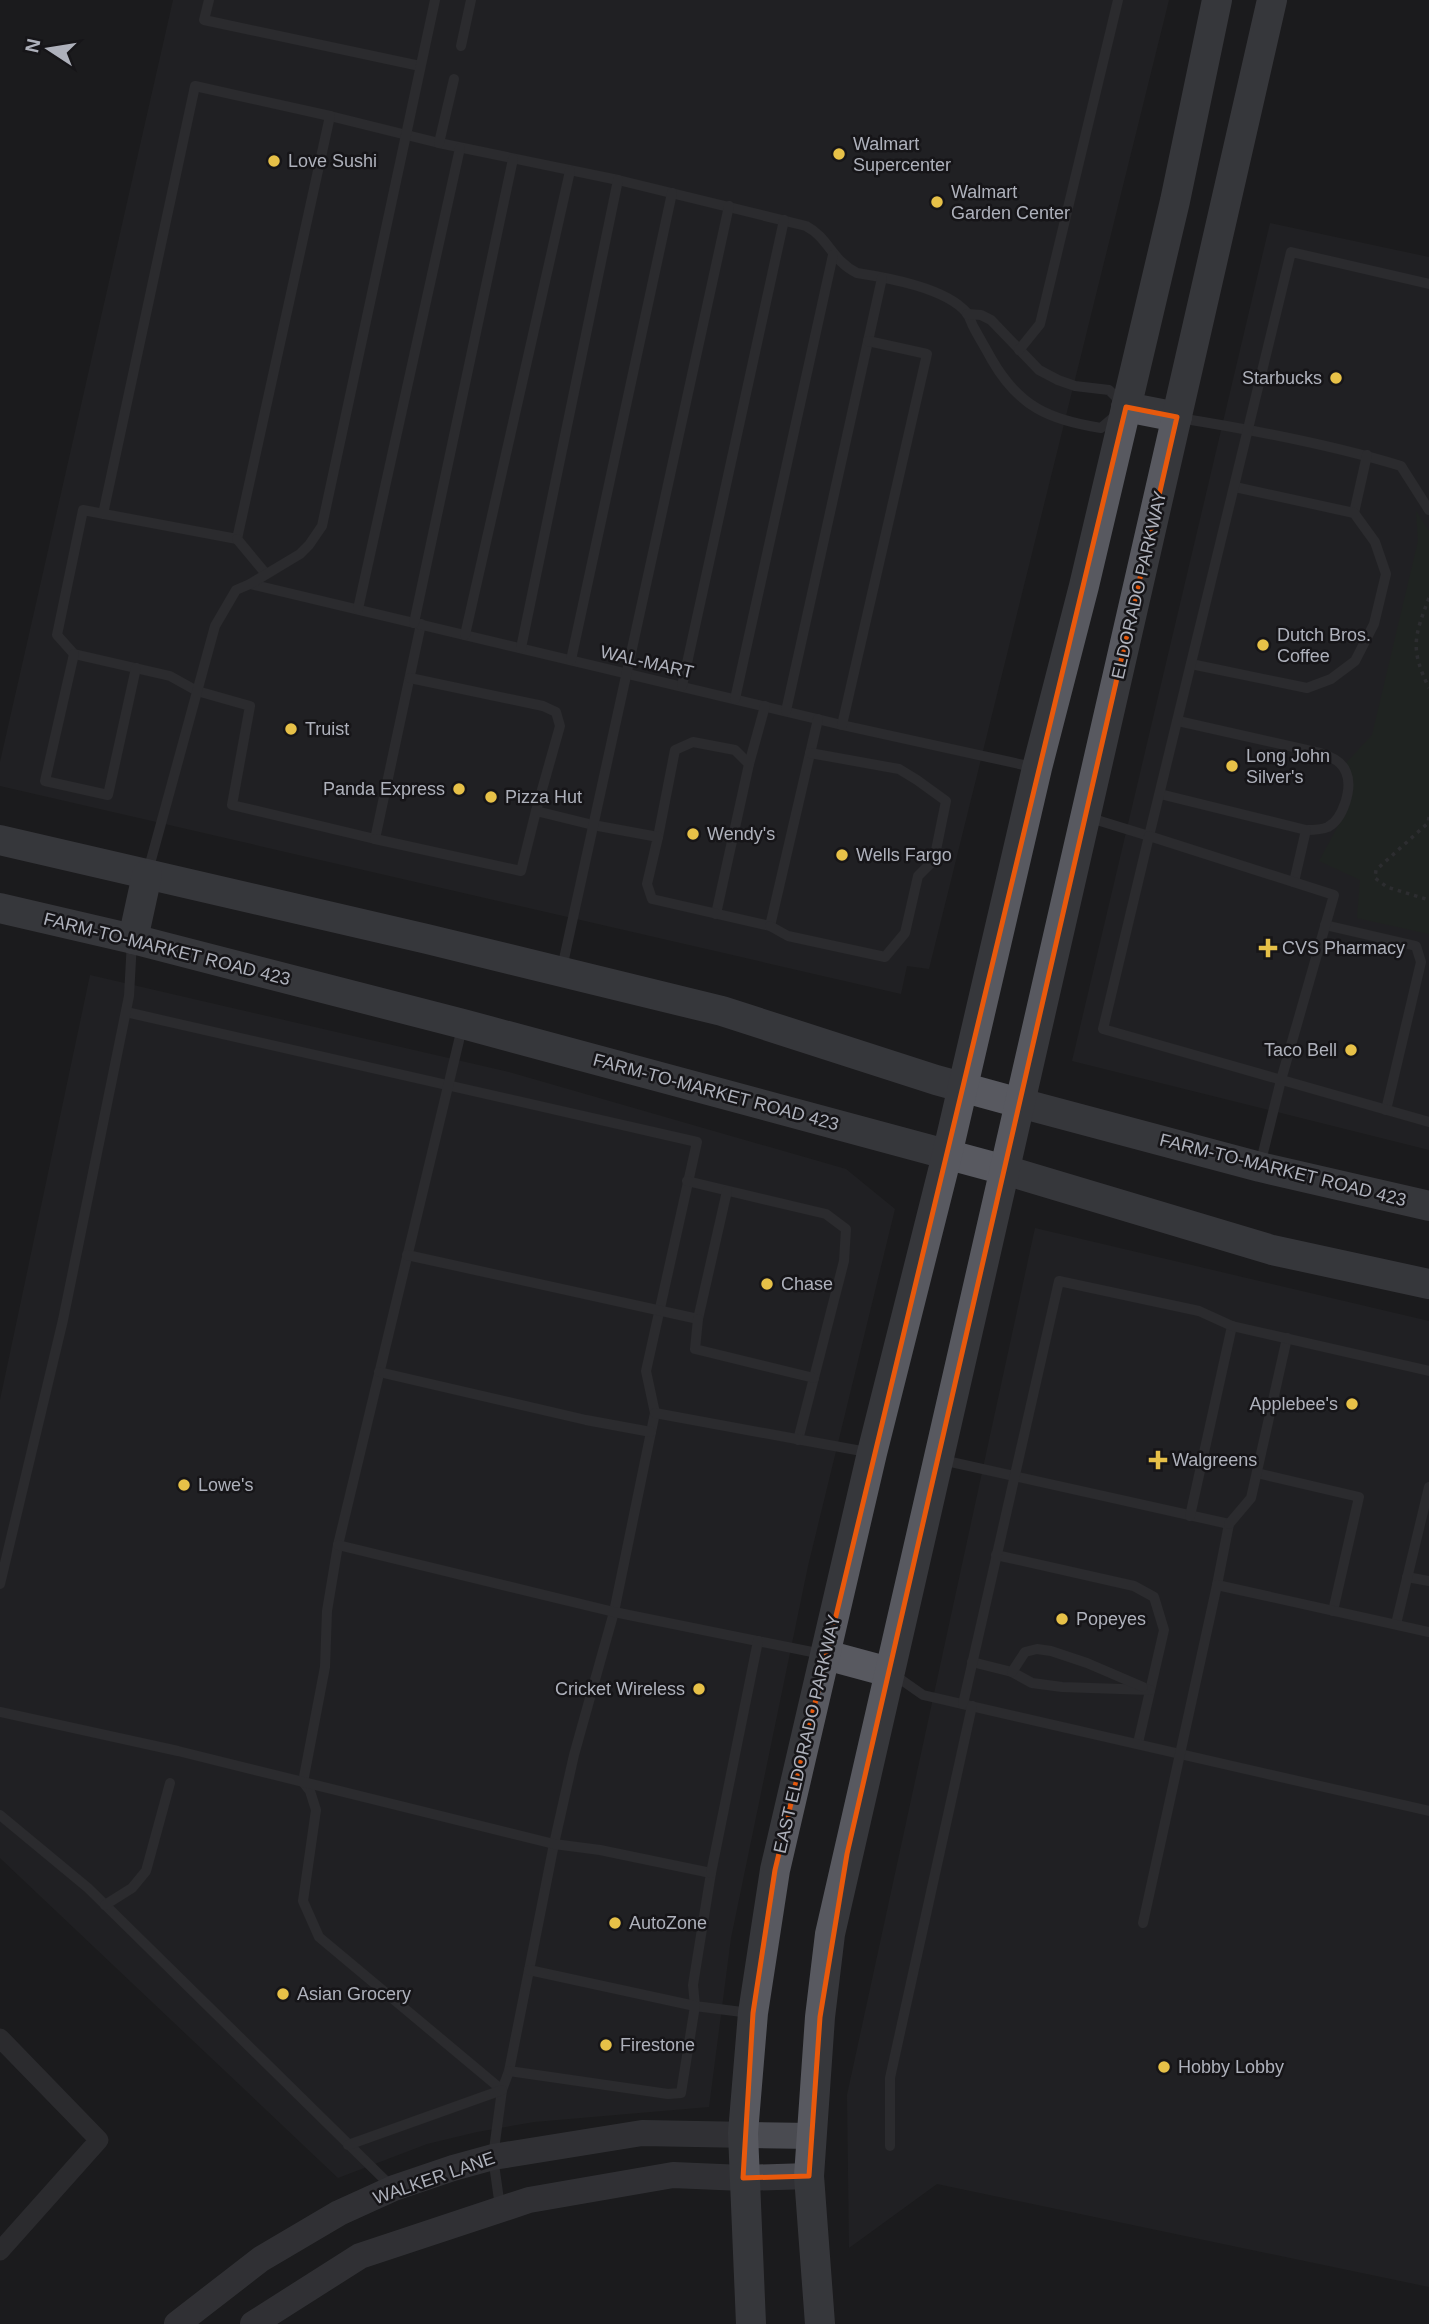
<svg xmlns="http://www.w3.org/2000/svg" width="1429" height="2324" font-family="Helvetica,sans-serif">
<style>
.built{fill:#27272a}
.green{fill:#252d26}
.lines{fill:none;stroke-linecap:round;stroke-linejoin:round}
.path{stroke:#424348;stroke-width:3.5;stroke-dasharray:3.5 5;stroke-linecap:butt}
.lane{stroke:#3e3e43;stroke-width:10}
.street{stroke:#3e3e43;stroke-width:19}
.secondary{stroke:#4a4b51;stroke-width:26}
.primary{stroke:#585960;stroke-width:30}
.marked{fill:none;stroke:#e8590c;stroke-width:5;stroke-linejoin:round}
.poi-dot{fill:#e7c148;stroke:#161518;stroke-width:2.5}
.labels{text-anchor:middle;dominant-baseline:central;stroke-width:5;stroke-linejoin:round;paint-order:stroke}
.poi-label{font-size:18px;fill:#aeb1bb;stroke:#161518;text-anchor:start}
.street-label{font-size:18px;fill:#aeb1bb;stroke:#161518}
</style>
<rect width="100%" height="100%" fill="#1b1b1d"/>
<g class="built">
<path d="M173,0h996l-240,969 -22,-3 -6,28 -901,-208v-24z"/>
<path d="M1270,223l159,34v893l-357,-89z"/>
<path d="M90,975l419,97 337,97 49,40 -87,357 -77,372 -22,169 -175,15 -57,10 -50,12 -89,34 -338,-320v-458z"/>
<path d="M1035,1228l394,93v966l-492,-103 -88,64 -2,-153z"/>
</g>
<path class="green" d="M1416,511l13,20v403l-72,-16 3,-38 -41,-19 25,-46 1,-51 27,-29 46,-194z"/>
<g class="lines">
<g class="path">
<path d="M1429,598c-15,39 -19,51 0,90"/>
<path d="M1429,817l-1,6 -52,47 -1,8 12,9 42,13"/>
</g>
<g class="lane">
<path d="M209,0l-5,20 216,46"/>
<path d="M461,46l10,-46"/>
<path d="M330,116l109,27 179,37 188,46c23,12 25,34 51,47 32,5 89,15 110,40 3,4 4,10 7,15 6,11 12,21 18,32 27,47 58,60 109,68l14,-12"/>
<path d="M439,143l15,-64"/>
<path d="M967,314l14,1 10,5 48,50 19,10 17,6 34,4 14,14"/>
<path d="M1019,350l21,-26 78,-324"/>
<path d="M1179,418c75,12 150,26 222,48l28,44"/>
<path d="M1354,513l13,-58"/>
<path d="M103,514l92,-428 135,30 -93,423 -154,-29 -26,125 17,19 96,22 27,15 53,15 -18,99 143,34 46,-215"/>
<path d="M237,539l29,35"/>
<path d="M250,584l592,141 191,42"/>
<path d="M358,609l102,-461"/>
<path d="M414,623l99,-464"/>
<path d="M465,635l105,-464"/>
<path d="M521,648l97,-468"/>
<path d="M74,654l-29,127 63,14 28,-127"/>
<path d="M571,660l101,-467"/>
<path d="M1191,664l116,24 24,-9 24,-18 19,-37 12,-50 -11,-32 -21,-29 -119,-26"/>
<path d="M410,678l133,28 13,6 4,14 -24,85"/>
<path d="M682,686l102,-466"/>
<path d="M735,699l98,-444"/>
<path d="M786,711l96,-433"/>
<path d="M1178,721l142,32c10,3 22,8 26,19 7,16 -3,47 -18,55 -7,3 -15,3 -22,3"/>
<path d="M842,725l85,-371 -59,-13"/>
<path d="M749,764l16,-58"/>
<path d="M1160,794l146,36 -12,52"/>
<path d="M1087,817l62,19 142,-584 138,32"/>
<path d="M658,837l17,-87 18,-8 42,8 14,14 -33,150"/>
<path d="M375,839l146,32 15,-60 57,14 65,12 -11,47 5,15 118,27 48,-207"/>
<path d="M148,871l67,-245 21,-36 14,-6 50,-30 9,-9 13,-19 113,-526"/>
<path d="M1325,925l91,21 5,16 -35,148"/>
<path d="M770,926l18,10 97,21 20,-24 13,-57 16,-16 12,-59 -29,-21 -18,-11 -89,-16"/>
<path d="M562,968l167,-762"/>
<path d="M126,1012l571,130 -51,229 9,42 -4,19 -37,180 -40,143 -20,89 -45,227 -7,19 -9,67 7,50"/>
<path d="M462,1028l-124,517 -11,66 -2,56 -22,115 7,9 6,19 -13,91 16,36 183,153"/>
<path d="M1260,1165l21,-85 53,-185 -185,-59 -46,193c108,31 217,62 326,93"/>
<path d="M687,1181l139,33 20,15 -2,32 -46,179"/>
<path d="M407,1255l291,64 29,-128"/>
<path d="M698,1319l-3,30 119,29"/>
<path d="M379,1372l207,48 65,12"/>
<path d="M655,1413l212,39"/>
<path d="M942,1460l287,64 -12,61"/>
<path d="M1257,1473l102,24 -26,114"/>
<path d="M1190,1516l42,-190"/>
<path d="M1229,1524l22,-26 36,-160"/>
<path d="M338,1545l276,67 208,42"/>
<path d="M996,1555l138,31 20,11 10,33 -26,113"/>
<path d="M1407,1577l22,4"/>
<path d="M0,1584l63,-264 66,-324 3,-55"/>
<path d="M1396,1624l33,-137"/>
<path d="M972,1662l40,10 20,11 30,4 88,3"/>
<path d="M1012,1672l13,-20 12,-3 14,2 36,12 56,24"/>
<path d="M893,1674l30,21 506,116"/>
<path d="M963,1704l96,-423 140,30 33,15 197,45"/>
<path d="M0,1712l178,39 376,93 46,6 111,23 -18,112 2,21 55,7"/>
<path d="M0,1815l88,73 303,298"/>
<path d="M711,1873l47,-232"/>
<path d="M105,1905l27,-17 14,-17 24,-88"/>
<path d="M1143,1923l74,-338 212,47"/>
<path d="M509,2071l159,23 13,-1 14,-87 -166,-36"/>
<path d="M348,2145l154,-55"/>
<path d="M890,2146v-68l82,-372"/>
</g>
<path class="street" d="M0,2038l99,102 -99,111"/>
<g class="secondary">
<path d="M177,2324l84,-65 78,-46 55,-25 59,-20 40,-11 149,-24 169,3"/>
<path d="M253,2324l107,-68 169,-56 144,-25 70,3 66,-2"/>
</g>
<g class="primary">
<path d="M1126,407l51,10"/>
<path d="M0,840l427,99 295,72 214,69 84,23 240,64 169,39"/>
<path d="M0,908l133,31 330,85 542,146 267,80 157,34"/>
<path d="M133,939l14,-64"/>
<path d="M826,1655l63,17"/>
<path d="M751,2324l-8,-191 10,-120 22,-143 97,-417 75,-298 90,-387 47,-182 91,-385 42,-201"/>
<path d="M820,2324l-11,-148 11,-159 10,-83 442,-1934"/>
</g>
</g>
<path d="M0 0H1429V2324H0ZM1126,407l51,10 -330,1437 -27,163 -11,159 -66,2 10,-165 22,-143z" fill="#1b1b1d" fill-opacity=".55" fill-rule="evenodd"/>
<path class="marked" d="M1126,407l51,10 -330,1437 -27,163 -11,159 -66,2 10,-165 22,-143z"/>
<g class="poi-dot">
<circle cx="839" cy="154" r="7"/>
<circle cx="274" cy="161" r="7"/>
<circle cx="937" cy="202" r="7"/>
<circle cx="1336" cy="378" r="7"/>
<circle cx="1263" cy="645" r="7"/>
<circle cx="291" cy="729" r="7"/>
<circle cx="1232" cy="766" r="7"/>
<circle cx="459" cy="789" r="7"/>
<circle cx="491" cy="797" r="7"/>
<circle cx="693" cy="834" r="7"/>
<circle cx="842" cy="855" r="7"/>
<path d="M1264.5 937.5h7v7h7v7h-7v7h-7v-7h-7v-7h7z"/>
<circle cx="1351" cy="1050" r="7"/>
<circle cx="767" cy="1284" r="7"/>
<circle cx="1352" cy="1404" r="7"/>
<path d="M1154.5 1449.5h7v7h7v7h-7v7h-7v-7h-7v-7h7z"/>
<circle cx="184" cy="1485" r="7"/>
<circle cx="1062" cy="1619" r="7"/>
<circle cx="699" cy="1689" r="7"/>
<circle cx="615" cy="1923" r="7"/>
<circle cx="283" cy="1994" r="7"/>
<circle cx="606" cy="2045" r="7"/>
<circle cx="1164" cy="2067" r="7"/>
</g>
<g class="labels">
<g class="poi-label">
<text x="853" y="144">Walmart<tspan x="853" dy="21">Supercenter</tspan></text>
<text x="288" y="161">Love Sushi</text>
<text x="951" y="192">Walmart<tspan x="951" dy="21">Garden Center</tspan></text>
<text x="1322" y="378" text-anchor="end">Starbucks</text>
<text x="1277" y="635">Dutch Bros.<tspan x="1277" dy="21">Coffee</tspan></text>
<text x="305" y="729">Truist</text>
<text x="1246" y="756">Long John<tspan x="1246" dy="21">Silver's</tspan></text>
<text x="445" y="789" text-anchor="end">Panda Express</text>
<text x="505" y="797">Pizza Hut</text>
<text x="707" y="834">Wendy's</text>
<text x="856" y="855">Wells Fargo</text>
<text x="1282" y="948">CVS Pharmacy</text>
<text x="1337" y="1050" text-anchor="end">Taco Bell</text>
<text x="781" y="1284">Chase</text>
<text x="1338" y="1404" text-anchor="end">Applebee's</text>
<text x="1172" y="1460">Walgreens</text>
<text x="198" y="1485">Lowe's</text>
<text x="1076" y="1619">Popeyes</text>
<text x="685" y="1689" text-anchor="end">Cricket Wireless</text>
<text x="629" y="1923">AutoZone</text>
<text x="297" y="1994">Asian Grocery</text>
<text x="620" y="2045">Firestone</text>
<text x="1178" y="2067">Hobby Lobby</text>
</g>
<g class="street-label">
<text transform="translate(1139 585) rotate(-77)">ELDORADO PARKWAY</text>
<text transform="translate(647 662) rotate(13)">WAL-MART</text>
<text transform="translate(167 949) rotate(14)">FARM-TO-MARKET ROAD 423</text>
<text transform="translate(716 1092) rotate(15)">FARM-TO-MARKET ROAD 423</text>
<text transform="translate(1283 1170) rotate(14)">FARM-TO-MARKET ROAD 423</text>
<text transform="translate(807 1734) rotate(-77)">EAST ELDORADO PARKWAY</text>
<text transform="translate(434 2178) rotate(-19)">WALKER LANE</text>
</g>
</g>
<g transform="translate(49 49) rotate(282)" stroke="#161518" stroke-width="5" paint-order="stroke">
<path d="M0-5L12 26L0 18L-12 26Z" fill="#aeb1bb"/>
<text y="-10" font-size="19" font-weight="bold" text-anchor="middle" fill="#aeb1bb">N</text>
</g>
</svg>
